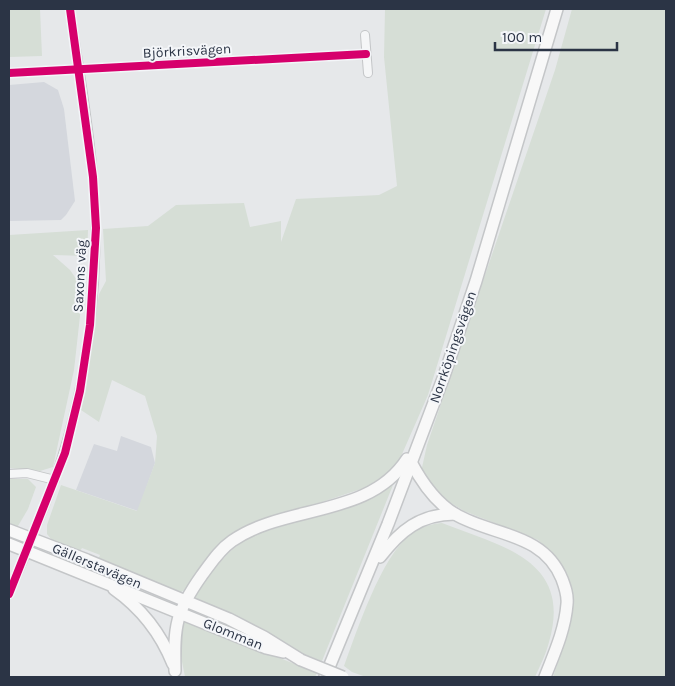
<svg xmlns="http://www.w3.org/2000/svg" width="675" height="686" font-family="Karla,sans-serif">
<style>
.built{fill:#d4d7dd}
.green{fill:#d6ded6}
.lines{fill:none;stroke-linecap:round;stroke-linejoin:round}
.street-casing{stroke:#c4c6c8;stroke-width:10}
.secondary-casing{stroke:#c4c6c8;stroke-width:14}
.street{stroke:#f5f6f7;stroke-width:8}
.secondary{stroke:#f8f8f8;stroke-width:11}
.secondary-bridge-casing{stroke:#c4c6c8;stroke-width:14;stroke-linecap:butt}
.secondary-bridge{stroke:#f8f8f8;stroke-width:11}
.cycleway-casing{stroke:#f4f6f9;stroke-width:11}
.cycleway{stroke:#d6006c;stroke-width:8}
.labels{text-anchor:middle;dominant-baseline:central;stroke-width:4;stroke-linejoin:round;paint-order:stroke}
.street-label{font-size:14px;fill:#2b3445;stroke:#f4f6f9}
</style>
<rect width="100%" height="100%" fill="#e6e8ea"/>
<g class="built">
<path d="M44,82l14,8 6,19 11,92 -9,14 -5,5 -52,1v-136z"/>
<path d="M121,436l30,11 4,16 -17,48 -62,-21 18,-46 23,7z"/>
</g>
<g class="green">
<path d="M9,9h31l2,47 -33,1z"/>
<path d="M385,9h161l-118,386 -29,66 -10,11 -22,15 -129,43 -12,8 -16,17 -23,34 -6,3h-12l-71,-32 2,-5 -18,-7 -3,5 -24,-9 -8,-10v-9l14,-40 76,26 18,-48 2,-27 -12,-40 -33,-16 -13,42 -18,-12 18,-116 7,-13 -3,-52 45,-3 28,-21 68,-2 6,24 31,-6v21l15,-43 83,-4 18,-9 -13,-129z"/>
<path d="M572,9h94v668h-113l17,-50 -2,-50 -12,-20 -18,-17 -74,-29 -29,-18 -14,-21 6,-27 128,-375z"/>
<path d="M88,230l-1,26 -34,-1 17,15 13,19 -9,81 -21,97 -13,4 -31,-3v-233z"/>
<path d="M9,479h19l8,8 -8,22 -10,17h-9z"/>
<path d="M393,485l-71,176 -22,-8 -107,-52 2,-6c20,-26 31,-47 62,-61l106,-33z"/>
<path d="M442,523c59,23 131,37 107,119 -3,12 -9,24 -14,35h-169l-14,-5 -8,-6c13,-35 37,-109 66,-131 9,-8 20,-11 32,-12z"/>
<path d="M184,619l133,54 -2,4h-130l-7,-36z"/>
</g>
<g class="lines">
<g class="street-casing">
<g id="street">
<path d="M365,35l3,38"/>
<path d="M9,73l357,-19"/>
<path d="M9,474l18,-1 28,7"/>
<path d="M31,538c51,-112 72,-238 62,-361 -4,-56 -15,-112 -23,-168"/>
<path d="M9,594l18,-43"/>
</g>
</g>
<g class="secondary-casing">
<g id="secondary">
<path d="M411,462c10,19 24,40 44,52 37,22 88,18 107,65 3,8 6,16 5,25 -2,26 -13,50 -22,73"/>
<path d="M9,530l78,30 142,59 35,18 37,23"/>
<path d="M9,544l257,104 17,4"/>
<path d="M380,557c20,-26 40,-43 75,-43"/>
<path d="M114,589c27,19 47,45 59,75"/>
<path d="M175,671c-1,-45 0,-58 27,-96 9,-12 17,-25 30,-34 53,-37 137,-23 175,-82"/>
<path d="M325,677l63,-153 56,-148 32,-95 81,-272"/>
</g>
</g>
<use href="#street" class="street"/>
<use href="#secondary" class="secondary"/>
<g class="secondary-bridge-casing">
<path id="secondary-bridge" d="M301,660l42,17"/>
</g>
<use href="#secondary-bridge" class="secondary-bridge"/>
<g class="cycleway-casing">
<g id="cycleway">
<path d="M9,73l357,-19"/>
<path d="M9,594l56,-141 15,-62 10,-66 6,-97 -3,-51 -23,-168"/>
</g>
</g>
<use href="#cycleway" class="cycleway"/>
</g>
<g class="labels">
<g class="street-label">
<text transform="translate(187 51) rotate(-3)">Björkrisvägen</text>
<text transform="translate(80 276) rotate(-87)">Saxons väg</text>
<text transform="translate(453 347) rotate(-71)">Norrköpingsvägen</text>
<text transform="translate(97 566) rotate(23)">Gällerstavägen</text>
<text transform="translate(233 634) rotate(22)">Glomman</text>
</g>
</g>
<rect width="675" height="686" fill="none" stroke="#2b3445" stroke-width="20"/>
<path d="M495 42v8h122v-8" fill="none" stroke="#2b3445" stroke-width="2.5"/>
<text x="502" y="42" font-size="15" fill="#2b3445" stroke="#f4f6f9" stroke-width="4" paint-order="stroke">100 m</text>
</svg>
